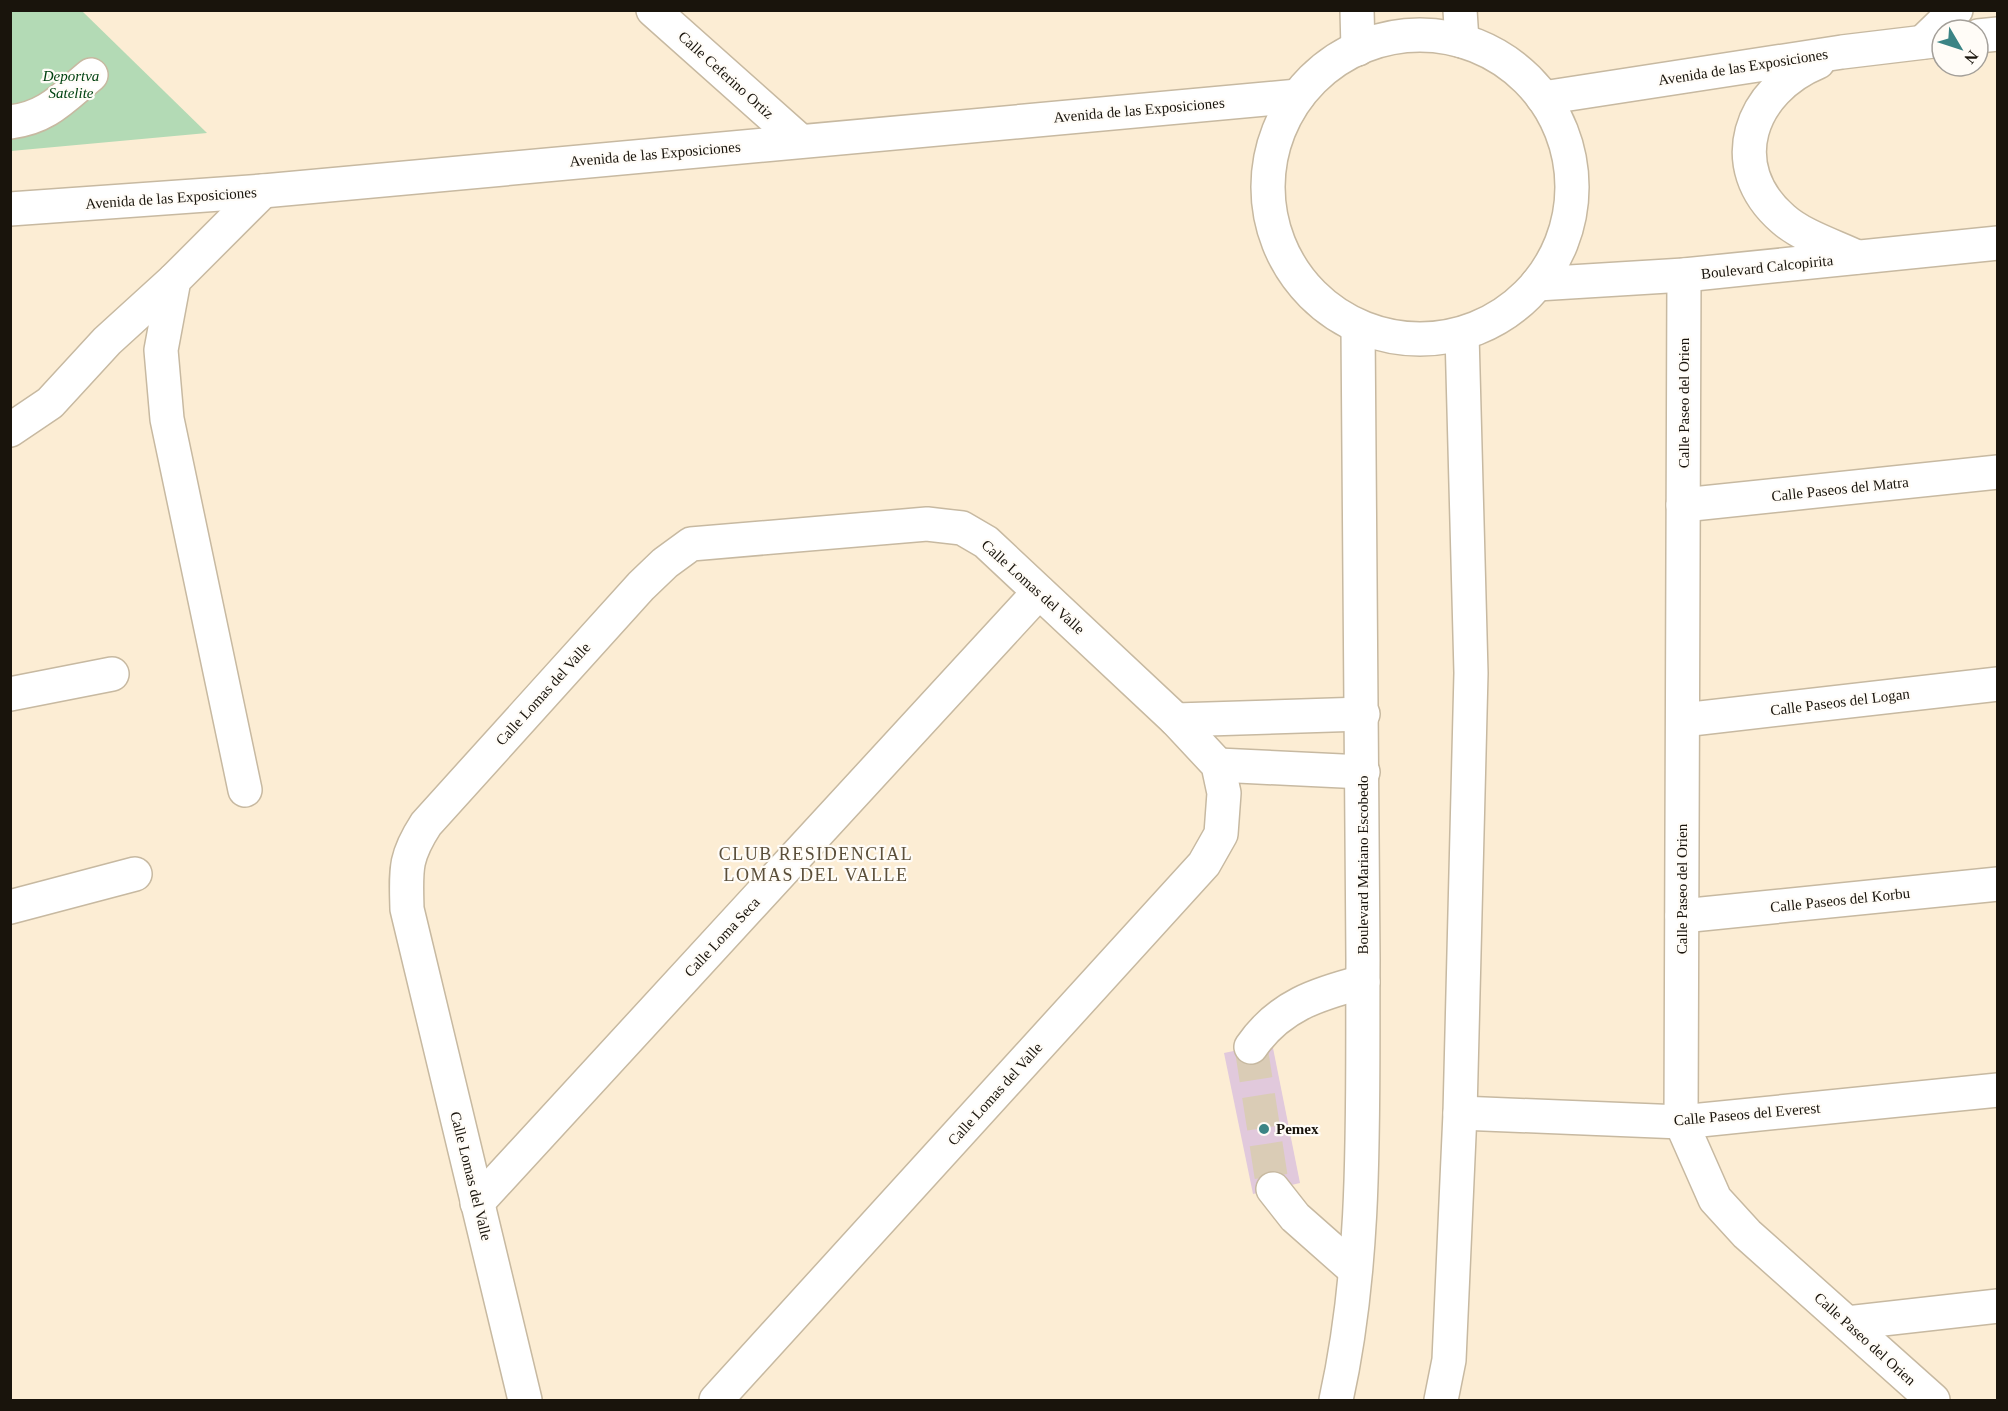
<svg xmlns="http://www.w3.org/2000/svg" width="2008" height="1411" font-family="'Times New Roman',serif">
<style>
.green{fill:#b3dab5}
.building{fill:#e1c9dc}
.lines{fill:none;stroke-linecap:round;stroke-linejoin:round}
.minor-tunnel{stroke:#daccb6;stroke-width:33;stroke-dasharray:33 16;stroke-linecap:butt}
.minor-casing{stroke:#c7b9a1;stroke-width:36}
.minor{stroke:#fff;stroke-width:33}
.poi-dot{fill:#3b8485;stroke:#fffcf7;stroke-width:2}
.labels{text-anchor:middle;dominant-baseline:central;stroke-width:4.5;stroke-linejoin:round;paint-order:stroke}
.street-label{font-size:15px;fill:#19140c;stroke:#fffcf7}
.park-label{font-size:15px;font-style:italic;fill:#004211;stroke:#fffcf7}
.poi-label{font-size:15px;font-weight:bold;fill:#19140c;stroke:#fffcf7;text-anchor:start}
.quarter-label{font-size:18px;letter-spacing:1.5px;fill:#5a4e39;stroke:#fffcf7}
</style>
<rect width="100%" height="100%" fill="#fcedd4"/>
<path class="green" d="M11,11h71l125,122 -196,18z"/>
<path class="building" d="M1272,1043l28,140 -47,11 -29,-141z"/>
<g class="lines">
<path class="minor-tunnel" d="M1251,1047l22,142"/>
<g class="minor-casing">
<g id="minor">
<path d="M653,10l146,130"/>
<path d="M1357,10l1,39"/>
<path d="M1460,10l2,31"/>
<circle cx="1420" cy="187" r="152"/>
<path d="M1978,36l20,-2"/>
<path d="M1923,42l33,-32"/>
<path d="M1818,62c-68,28 -96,104 -35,157 19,17 51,27 74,38"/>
<path d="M1543,98l299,-46 100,-12"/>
<path d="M10,122c37,-4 54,-25 81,-47"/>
<path d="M10,209l253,-18 1035,-95"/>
<path d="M1684,275l-3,847 34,77 32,35 186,166"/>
<path d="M1537,284l147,-9 314,-32"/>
<path d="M10,430l40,-27 57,-62 67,-61"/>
<path d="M1683,505l315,-33"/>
<path d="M10,694l102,-20"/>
<path d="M1176,720l187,-6"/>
<path d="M1683,720l315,-36"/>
<path d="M1218,765l145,7"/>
<path d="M245,790l-78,-371 -6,-69 13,-70 89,-89"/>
<path d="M10,907l125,-33"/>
<path d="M1682,916l316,-32"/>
<path d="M1251,1047c28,-41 66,-53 112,-65"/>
<path d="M1460,1113l221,9 317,-32"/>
<path d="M1273,1189l22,28 60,53"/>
<path d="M477,1203l562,-611"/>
<path d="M1847,1323l151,-17"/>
<path d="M525,1400l-118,-491c-1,-39 -3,-51 19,-85l215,-238 24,-23 26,-19 236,-20 35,4 24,14 190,178 42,45 6,28 -3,41 -17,30 -488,536"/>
<path d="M1336,1400c32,-144 26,-293 27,-441 0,-210 -2,-421 -5,-632"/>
<path d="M1441,1400l8,-40 11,-247 11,-440 -9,-339"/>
</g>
</g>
<use href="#minor" class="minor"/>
</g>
<circle class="poi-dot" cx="1264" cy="1129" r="6"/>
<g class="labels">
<g class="street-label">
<text transform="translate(1743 67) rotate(-9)">Avenida de las Exposiciones</text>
<text transform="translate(726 75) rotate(42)">Calle Ceferino Ortiz</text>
<text transform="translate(1139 110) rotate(-5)">Avenida de las Exposiciones</text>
<text transform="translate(655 154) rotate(-5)">Avenida de las Exposiciones</text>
<text transform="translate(171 198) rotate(-4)">Avenida de las Exposiciones</text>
<text transform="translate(1767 267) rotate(-6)">Boulevard Calcopirita</text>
<text transform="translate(1684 403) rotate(-90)">Calle Paseo del Orien</text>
<text transform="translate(1840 489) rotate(-6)">Calle Paseos del Matra</text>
<text transform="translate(1033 587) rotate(42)">Calle Lomas del Valle</text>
<text transform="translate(543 694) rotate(-48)">Calle Lomas del Valle</text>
<text transform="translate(1840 702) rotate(-7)">Calle Paseos del Logan</text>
<text transform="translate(1363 865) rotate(-90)">Boulevard Mariano Escobedo</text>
<text transform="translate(1682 889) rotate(-90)">Calle Paseo del Orien</text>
<text transform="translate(1840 900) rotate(-6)">Calle Paseos del Korbu</text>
<text transform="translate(722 937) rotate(-47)">Calle Loma Seca</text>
<text transform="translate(995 1094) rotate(-48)">Calle Lomas del Valle</text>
<text transform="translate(1747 1114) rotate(-5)">Calle Paseos del Everest</text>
<text transform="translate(471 1176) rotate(76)">Calle Lomas del Valle</text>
<text transform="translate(1865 1339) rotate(42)">Calle Paseo del Orien</text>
</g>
<g class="park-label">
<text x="71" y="76">Deportva<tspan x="71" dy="17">Satelite</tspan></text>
</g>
<g class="poi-label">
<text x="1276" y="1129">Pemex</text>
</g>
<g class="quarter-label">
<text x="816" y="854">CLUB RESIDENCIAL<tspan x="816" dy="21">LOMAS DEL VALLE</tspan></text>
</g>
</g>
<rect width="2008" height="1411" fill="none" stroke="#19140c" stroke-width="24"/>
<g transform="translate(1960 48) rotate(129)"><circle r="28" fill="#fffcf7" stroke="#a39f99" stroke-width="1.5"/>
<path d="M0-4.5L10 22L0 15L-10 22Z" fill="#3b8485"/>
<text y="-9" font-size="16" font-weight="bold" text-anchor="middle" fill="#19140c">N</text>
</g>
</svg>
